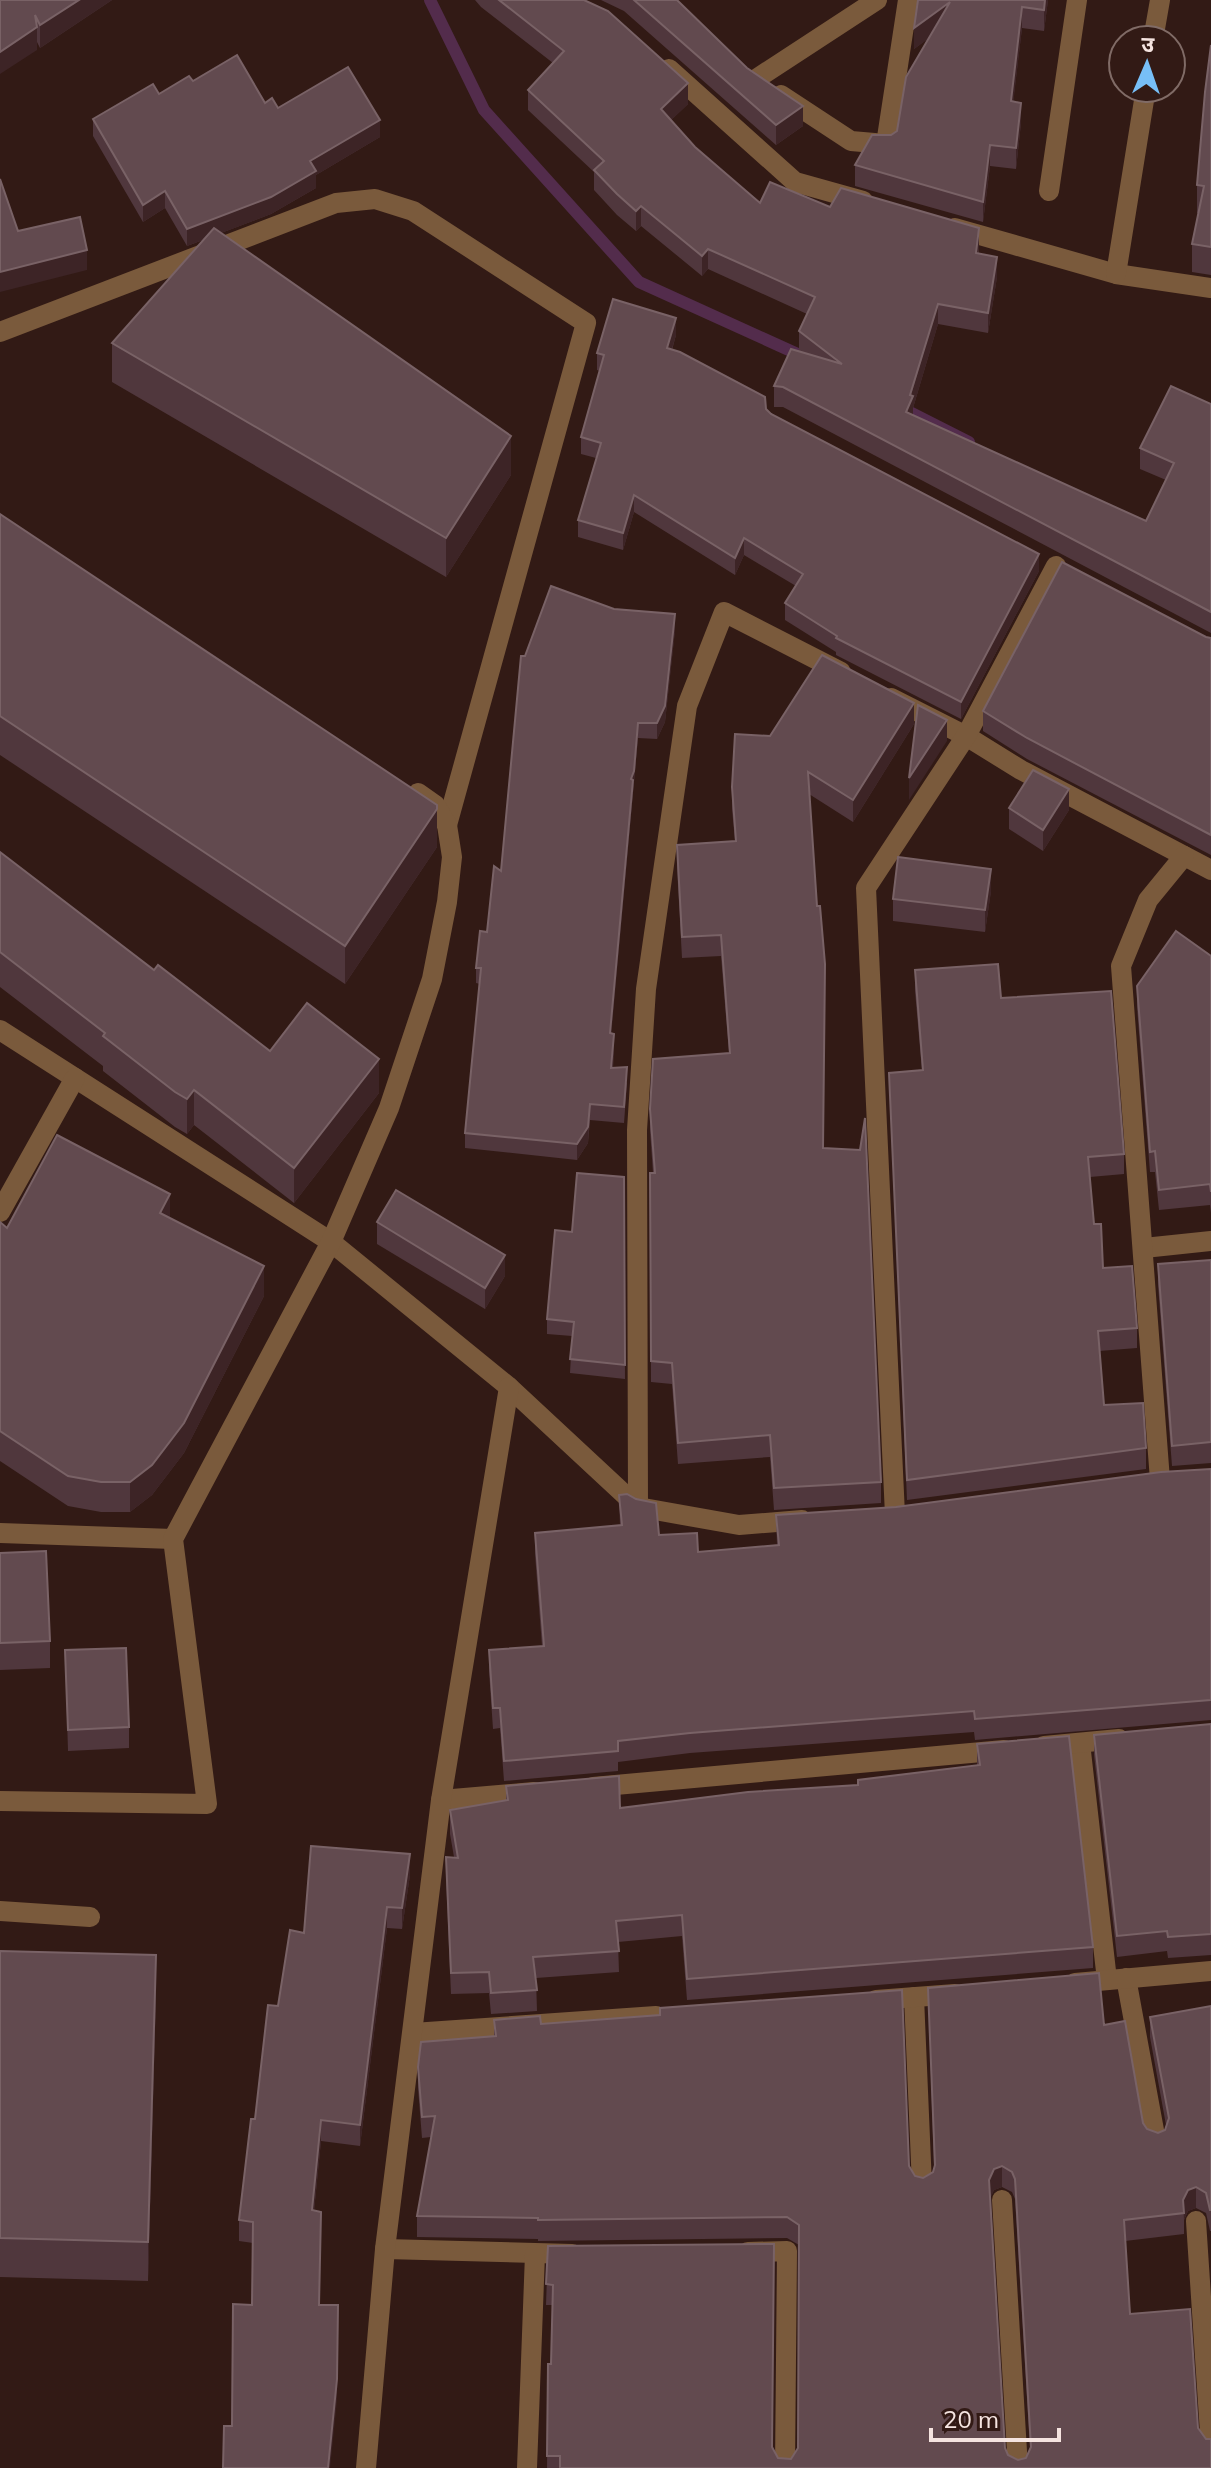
<svg xmlns="http://www.w3.org/2000/svg" width="1211" height="2468" font-family="Mulish,'Noto Sans Devanagari',sans-serif">
<style>
.lines{fill:none;stroke-linecap:round;stroke-linejoin:round}
.stream{stroke:#532c4c;stroke-width:12}
.minor{stroke:#7a5a3c;stroke-width:20}
.wall{fill:#50373d;fill-rule:evenodd}
.shaded-wall{fill:#3d2426}
.building{fill:#624a4f;stroke:#796266;stroke-width:2;fill-rule:evenodd}
</style>
<rect width="100%" height="100%" fill="#321a15"/>
<g class="lines">
<g class="stream">
<path d="M430,0l54,110 155,172 163,74"/>
<path d="M900,407l69,35"/>
</g>
<g class="minor">
<path d="M1153,40l7,-40"/>
<path d="M669,69l126,113 68,19"/>
<path d="M756,79l121,-79"/>
<path d="M781,95l70,46 35,3 22,-144"/>
<path d="M1049,191l28,-191"/>
<path d="M955,228l161,46 95,14"/>
<path d="M1116,274l30,-186"/>
<path d="M0,332l336,-129 39,-4 38,12 173,112 -139,502"/>
<path d="M891,698l75,38 55,34 190,100"/>
<path d="M0,1030l331,212 178,145 129,120 101,18 63,-5"/>
<path d="M0,1212l75,-134"/>
<path d="M1144,1248l67,-7"/>
<path d="M1160,1480l-39,-514 27,-66 36,-44"/>
<path d="M638,1507l-1,-377 9,-141 41,-283 37,-94 117,60"/>
<path d="M895,1515l-29,-627 100,-152 90,-170"/>
<path d="M0,1533l173,6"/>
<path d="M1080,1743l27,237"/>
<path d="M1044,1746l75,-7"/>
<path d="M593,1787l411,-37"/>
<path d="M441,1800l93,-8"/>
<path d="M0,1801l207,3 -34,-265 158,-297 58,-134 43,-129 15,-77 5,-45 -5,-32 -12,-20 -17,-12"/>
<path d="M0,1911l90,6"/>
<path d="M1126,1978l30,163"/>
<path d="M1075,1983l136,-12"/>
<path d="M914,1997l8,189"/>
<path d="M876,2000l79,-6"/>
<path d="M413,2033l243,-17"/>
<path d="M1002,2200l16,268"/>
<path d="M1196,2221l15,227"/>
<path d="M385,2249l187,5"/>
<path d="M748,2252l39,-1 -2,217"/>
<path d="M366,2468l19,-219 56,-449 68,-413"/>
<path d="M527,2468l8,-214"/>
</g>
</g>
<g class="wall">
<path d="M0,0h112l-72,48 -3,-6v8z"/>
<path d="M475,0h109l104,104 -17,16 24,27 65,56 70,4 149,41v5l18,24 -9,56 -50,-9 -25,84v8l233,105 20,-41 -26,-11v-21l71,-44v229l-428,-226h-9v-21l25,-35v-20l8,-17 -99,-45 -6,7 -61,-50 -5,5 -19,-16 -23,-25v-18l-66,-62v-20l25,-27 -72,-56z"/>
<path d="M601,0h76l126,126 -27,19 -152,-134z"/>
<path d="M918,0h130l-4,31 -22,-3 -9,74 8,21 -5,46 -26,-3 -7,56 -128,-36v-21l42,-34 33,-94 -16,12z"/>
<path d="M1211,45v230l-19,-3v-28l6,-31h-1v-28z"/>
<path d="M193,81l85,27 102,29 -64,38v13l-45,26 -50,19 290,242 -65,102 -334,-195v-39l91,-103 -16,6 -22,-38 -22,14 -50,-86v-17z"/>
<path d="M676,335l-4,15 94,59 5,5 268,157 -78,148 -125,-64v-3l-51,-32v-17l11,-17 -52,-31 -9,20 -101,-63 -11,38 -45,-13v-17l18,-62 -15,-4v-17l19,-66 -3,-1v-17z"/>
<path d="M0,514l437,333 -92,137 -345,-229z"/>
<path d="M614,609l61,21 -10,92 -8,17 -19,-1 -27,295 3,16 -1,19 14,15 -3,40 -34,-3 -2,23 -11,17 -112,-12v-15l15,-149 -4,-1v-15l11,-36 14,-61 24,-215z"/>
<path d="M1206,637l5,1v217l-184,-96 -44,-28v-20z"/>
<path d="M914,724l-61,98 -44,-28 14,354 58,334v21l-107,7 -4,-53 -92,7 -6,-80 -21,-2 -1,-209h3l-3,-43v-21l79,-56 -8,-97 -39,2 -5,-91v-22l58,-4 -3,-32v-22l38,-51z"/>
<path d="M1009,808l60,2 -26,41 -34,-22z"/>
<path d="M0,852l154,118 116,81 109,42 -85,110 -100,-78 -7,9 -12,-7 -72,-56v-5l-103,-79z"/>
<path d="M991,891l-6,41 -92,-11v-22z"/>
<path d="M1211,956v257l-1,-8 -51,5 -4,-38h-5l-13,-165v-21z"/>
<path d="M915,970l86,28 123,156v20l-34,3 4,47 9,44 34,60v20l-38,3 5,54 42,43v21l-239,31 -18,-427 33,-2 -7,-80z"/>
<path d="M624,1177l1,202 -55,-6 2,-37 -25,-2v-15l25,-87z"/>
<path d="M170,1218l94,78 -80,157 -32,42 -22,17h-29l-33,-6 -68,-45v-239l7,6z"/>
<path d="M377,1222l128,54 -20,33 -108,-65z"/>
<path d="M1211,1260v203l-39,3 -14,-181v-21z"/>
<path d="M1211,1469v251l-236,20 -1,-8 -284,21 -72,9v9l-114,10 -4,-53 -7,1 -4,-58v-21l53,-4 -7,-92v-21l85,-7 -1,-31 40,40 39,17 79,-7 -1,-30 120,-8z"/>
<path d="M0,1553l50,88v27l-50,2z"/>
<path d="M65,1650l64,77v21l-61,3z"/>
<path d="M1211,1724v231l-43,3 -1,-7 -50,6 -23,-202v-20z"/>
<path d="M977,1744l116,203v21l-406,32 -5,-64 -64,6 1,30 -83,6 1,33 -46,3 -2,-21 -38,1 -5,-116v-21h8l-4,-23v-24l56,-10v-14l114,22 238,-23 119,-20z"/>
<path d="M410,1875l-8,54 -15,-1 -27,218 -39,-5 -7,70 6,94 17,95 -105,26 20,-121 1,-62 -14,-2v-21l16,-101 23,-113 26,-73z"/>
<path d="M0,1951l156,43 -8,287 -148,-4z"/>
<path d="M928,1988l176,37 39,98 4,6 11,4 7,-3 1,-5 -16,-88v-20l61,-11v225h-1l-4,-18 -10,-5 -8,3 -4,9v14l-59,7 5,73 68,114 13,40h-664l1,-104h3l2,-59h-7l2,-59 224,202 6,10 13,1 7,-11 1,-203 -12,-7 -249,3v-2l-121,-2v-21l14,-79 -9,1 -4,-50v-21l76,-30v-17l47,4 368,142 6,10 8,2 10,-6 1,-4zM1002,2187l10,5 3,7 15,250 -4,9 -8,2 -10,-5 -3,-7 -15,-250 4,-8z"/>
</g>
<g class="shaded-wall">
<path d="M79,0h33l-72,48v-23z"/>
<path d="M1045,0h3l-4,31v-21z"/>
<path d="M950,2v21l-36,26v-21z"/>
<path d="M1022,7v21l-11,94v-21z"/>
<path d="M37,27v23l-37,24v-22z"/>
<path d="M688,83v21l-27,26v-21z"/>
<path d="M1021,103v20l-5,46v-21z"/>
<path d="M803,106v20l-27,19v-20z"/>
<path d="M380,120v17l-64,38v13l-45,26 -84,32v-17z"/>
<path d="M990,145v21l-7,56v-20z"/>
<path d="M165,191v17l-22,14v-17z"/>
<path d="M641,206v20l-5,5v-20z"/>
<path d="M979,228v20l-3,25v-20z"/>
<path d="M708,249v20l-6,7v-20z"/>
<path d="M87,250v20l-87,22v-20z"/>
<path d="M997,257v20l-9,56v-20z"/>
<path d="M938,304v20l-25,84v9l-7,-5z"/>
<path d="M676,318v17l-9,30v-17z"/>
<path d="M511,436v39l-65,102v-39z"/>
<path d="M634,495v17l-11,38v-17z"/>
<path d="M744,538v17l-9,20v-17z"/>
<path d="M1039,554v17l-78,148v-17z"/>
<path d="M675,614v16l-10,92 -8,17v-16z"/>
<path d="M914,703v21l-61,98v-22z"/>
<path d="M947,720v21l-38,59v-22z"/>
<path d="M638,723v15l-28,311v-16l21,-254z"/>
<path d="M1069,789v21l-26,41v-21z"/>
<path d="M437,809v38l-92,137v-38z"/>
<path d="M991,869v22l-6,41v-22z"/>
<path d="M614,1034v15l-3,35v-16z"/>
<path d="M379,1059v34l-85,110v-35z"/>
<path d="M194,1090v35l-7,9v-35z"/>
<path d="M590,1104l-2,39 -11,17v-16z"/>
<path d="M170,1194v30l-10,-11z"/>
<path d="M505,1255v21l-20,33v-21z"/>
<path d="M264,1266v30l-80,157 -32,42 -22,17v-30z"/>
<path d="M410,1854v21l-8,54v-21z"/>
<path d="M387,1907v21l-27,218v-21z"/>
<path d="M156,1955v39l-8,287v-39z"/>
<path d="M321,2120v21l-9,90v-21z"/>
<path d="M1002,2166v21l-8,3 -5,11v-21l5,-11z"/>
<path d="M1196,2187v21l-8,3 -4,9 -1,-20 5,-10z"/>
<path d="M338,2326l-1,74 -7,68h-2z"/>
</g>
<g class="building">
<path d="M0,0h79l-39,25 -5,-10 2,12 -37,25z"/>
<path d="M499,0h85l24,11 80,72 -27,26 34,38 65,56 10,-21 60,25 11,-19 138,40 -3,25 21,4 -9,56 -50,-9 -28,91 3,1 -7,16 240,109 28,-58 -34,-15 31,-62 40,18v208l-428,-225 -9,-1 17,-37 51,15 -43,-33 16,-34 -107,-48 -6,7 -61,-50 -5,5 -19,-17 -23,-24 10,-9 -76,-71 36,-39z"/>
<path d="M634,0h43l70,68 56,38 -27,19z"/>
<path d="M918,0h127l-1,10 -22,-3 -11,94 10,2 -5,45 -26,-3 -7,57 -128,-37 17,-30h19l6,-4 9,-54 44,-75 -36,26z"/>
<path d="M1211,45v202l-19,-3 12,-58 -7,-1 8,-93z"/>
<path d="M237,55l28,48 7,-5 6,10 70,-41 32,53 -70,41 6,10 -45,26 -84,32 -22,-38 -22,14 -50,-86 60,-35 6,10 30,-18 4,5z"/>
<path d="M0,179l18,52 62,-14 7,33 -87,22z"/>
<path d="M214,228l297,208 -65,102 -334,-195z"/>
<path d="M613,299l63,19 -9,30 13,4 85,45 1,12 5,5 268,140 -78,148 -125,-64 1,-2 -52,-33 18,-29 -59,-36 -9,20 -101,-63 -11,38 -45,-13 23,-77 -20,-6 23,-82 -7,-2z"/>
<path d="M0,514l437,291v4l-92,137 -345,-230z"/>
<path d="M1062,562l144,75 5,1v197l-184,-97 -44,-27z"/>
<path d="M551,586l63,23 61,5 -10,92 -8,17h-19l-4,48 -3,8 2,1 -23,253 4,1 -3,34 16,-1 -3,40 -34,-3 -2,23 -11,17 -112,-11 16,-165h-5l4,-37 7,1 7,-66 7,5 20,-215h4z"/>
<path d="M822,655l92,48 -61,97 -45,-28 9,134h3l5,58 -2,184 37,2 5,-32 16,364 -107,6 -4,-53 -92,8 -6,-80 -21,-2 -1,-188h5l-5,-64 3,-50 77,-6 -9,-118 -39,2 -5,-92 59,-4 -4,-54 3,-53 35,2z"/>
<path d="M918,705l29,15 -38,58z"/>
<path d="M1033,770l36,19 -26,41 -34,-22z"/>
<path d="M0,852l154,118 4,-5 112,86 37,-48 72,56 -85,109 -100,-78 -7,9 -12,-7 -72,-56 2,-3 -105,-81z"/>
<path d="M898,857l93,12 -6,41 -92,-11z"/>
<path d="M1176,931l35,25v236l-1,-8 -51,6 -4,-39 -5,1 -13,-166z"/>
<path d="M998,964l3,34 110,-7 13,163 -36,3 6,67h7l2,44 29,-2 5,62 -39,3 6,74 39,-2 3,45 -239,32 -18,-407 34,-3 -8,-100z"/>
<path d="M57,1135l113,59 -10,19 104,53 -80,157 -32,42 -22,17h-29l-33,-6 -68,-45v-209l7,6z"/>
<path d="M577,1173l47,4 1,188 -55,-6 4,-37 -27,-3 8,-89 17,2z"/>
<path d="M396,1190l109,65 -20,33 -108,-66z"/>
<path d="M1211,1260v182l-39,4 -14,-182z"/>
<path d="M1211,1469v231l-236,19 -1,-8 -284,22 -72,8v10l-114,10 -4,-53h-7l-4,-58 55,-4 -9,-113 87,-8 -3,-30 8,-1 9,5 20,4 3,32 38,-2 1,19 81,-7 -3,-30 120,-8 265,-35z"/>
<path d="M46,1551l4,90 -50,2v-90z"/>
<path d="M126,1648l3,79 -61,3 -3,-80z"/>
<path d="M1211,1724v210l-43,3 -1,-6 -50,5 -23,-201z"/>
<path d="M1069,1736l24,211 -406,32 -5,-64 -66,6 3,30 -86,6 4,33 -46,3 -2,-21 -38,1 -5,-116 12,1 -8,-48 58,-10 -2,-14 113,-10 1,32 128,-16 110,-7v-5l122,-15 -3,-21z"/>
<path d="M311,1846l99,8 -8,54 -15,-1 -27,218 -39,-5 -9,90 9,2 -2,93h19l-1,74 -9,89h-105l1,-42h8l1,-122 19,1 1,-83 -14,-2 12,-101h4l13,-114 10,1 12,-76 14,3z"/>
<path d="M0,1951l156,4 -8,287 -148,-4z"/>
<path d="M1099,1973l5,52 21,-4 18,102 4,6 11,4 7,-3 4,-12 -19,-101 61,-11v204h-1l-4,-17 -10,-6 -8,3 -5,10 1,13 -60,7 6,94 60,-5 8,119 8,11h5v29h-651v-12h-13l1,-92h3l2,-79 -7,-1 2,-38 226,-2 -2,203 6,11 13,1 7,-11 1,-223 -12,-8 -249,3v-2l-121,-2 18,-100 -13,1 -4,-50 3,-25 75,-6 -2,-16 46,-4 1,8 119,-9v-7l242,-18 7,176 6,10 8,2 10,-6 2,-7 -7,-177zM1002,2166l10,6 3,7 16,268 -5,11 -8,2 -10,-5 -3,-7 -16,-268 5,-11z"/>
</g>
<g transform="translate(1147 64) rotate(2)"><circle r="38" fill="#321a15" stroke="#806b66" stroke-width="2"/>
<path d="M0-6L14 30L0 20L-14 30Z" fill="#77bff7"/>
<text y="-12" font-size="22" font-weight="bold" text-anchor="middle" fill="#f5e4e0">उ</text>
</g>
<path d="M931 2428v12h128v-12" fill="none" stroke="#f5e4e0" stroke-width="4"/>
<text x="943" y="2428" font-size="24" fill="#f5e4e0" stroke="#321a15" stroke-width="6" paint-order="stroke">20 m</text>
</svg>
